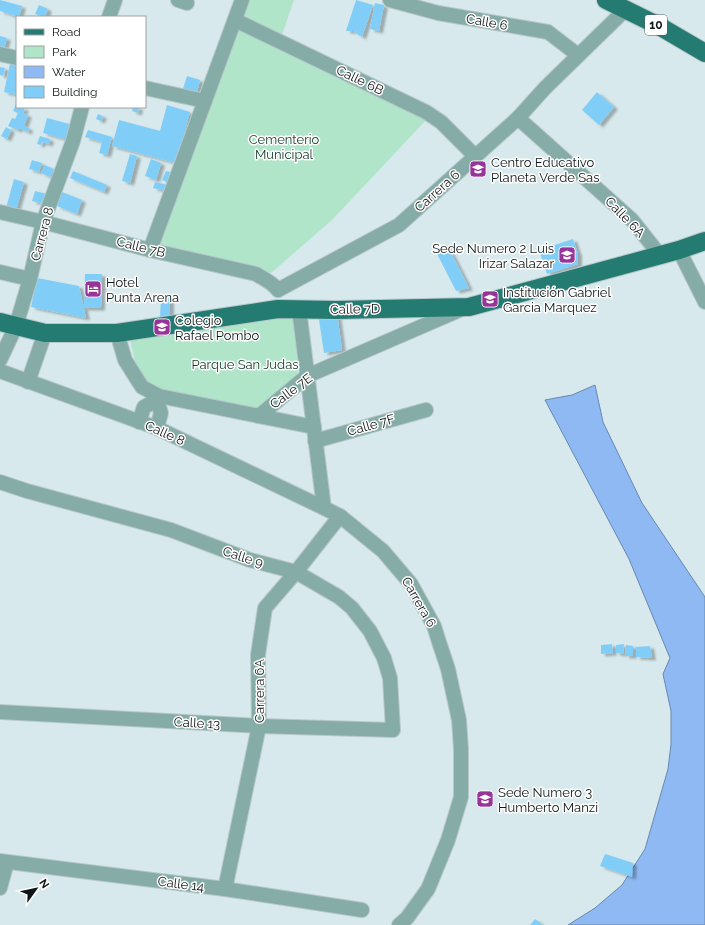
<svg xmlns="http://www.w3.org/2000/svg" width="705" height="925" font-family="Raleway,sans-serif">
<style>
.green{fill:#b1e5c9}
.water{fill:#8eb9f3;stroke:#6888b1}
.building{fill:#80cef7;filter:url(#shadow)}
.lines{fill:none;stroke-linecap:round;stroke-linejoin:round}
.minor-casing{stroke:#b7c7ca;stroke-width:16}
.major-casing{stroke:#b7c7ca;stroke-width:20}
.minor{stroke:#85aca6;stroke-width:14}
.major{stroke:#247b72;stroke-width:18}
.labels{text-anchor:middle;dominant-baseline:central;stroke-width:3;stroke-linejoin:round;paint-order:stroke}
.shield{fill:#fff;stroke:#575b5c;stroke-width:1}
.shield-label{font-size:12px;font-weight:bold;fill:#0f1516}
.street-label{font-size:13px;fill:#0f1516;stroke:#fff}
.park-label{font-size:13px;fill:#153827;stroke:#fff}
.poi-label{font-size:13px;fill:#0f1516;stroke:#fff;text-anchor:start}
</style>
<defs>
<filter id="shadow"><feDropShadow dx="4" dy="2.5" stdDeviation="1" flood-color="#0004"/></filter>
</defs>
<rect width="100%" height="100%" fill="#d7e9ec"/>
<g class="green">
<path d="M250,0h44l-12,35 -39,-15z"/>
<path d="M237,26l191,92 -96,102 -61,53 -115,-27z"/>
<path d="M294,314l4,59 -38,37 -101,-20 -20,-13 -10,-41z"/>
</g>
<path class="water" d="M595,385l8,37 39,81 63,94v328h-137l27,-17 27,-23 23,-36 23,-80 3,-25v-33l-8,-37 7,-16 -41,-99 -84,-159 27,-5z"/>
<g class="building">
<path d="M0,0l22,6 -3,11 -19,-6z"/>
<path d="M356,0l17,5 -11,32 -9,-6h-7z"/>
<path d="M375,3l9,2 -5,26 -9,-2z"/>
<path d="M39,5l9,4 -3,8 -10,-3z"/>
<path d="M0,36l7,2 -4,14 -3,-1z"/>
<path d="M10,64l7,1v30l-13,-3z"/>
<path d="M0,67l5,1 -2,8 -3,-1z"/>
<path d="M187,76l13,4 -4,16 -14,-4z"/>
<path d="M597,92l17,15 -15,18 -17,-15z"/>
<path d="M16,104l1,3 8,1 -2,5 5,2 -4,11 5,2 -1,4 -9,-4 -1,2 -10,-4 4,-8 3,1 3,-6 -5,-2z"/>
<path d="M167,105l23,7 -14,51 -64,-17 7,-26 41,11z"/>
<path d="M133,107h6l-1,6 -6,-2z"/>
<path d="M98,114l5,2 -2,5 -5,-2z"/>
<path d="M47,118l26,7 -4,15 -26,-7z"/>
<path d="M6,127l5,3 -4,9 -6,-3z"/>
<path d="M88,130l24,7 -5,18 -8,-2 3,-11 -17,-5z"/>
<path d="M40,136l10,3 -1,5 -7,-2 -1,3 -4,-1z"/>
<path d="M130,154l7,2 -7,27 -8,-2z"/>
<path d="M151,159l10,4 -5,17 -11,-4z"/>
<path d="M32,160l10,3 -3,9 -10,-3z"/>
<path d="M45,165l9,4 -4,8 -9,-4z"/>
<path d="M73,171l34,14 -3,7 -34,-14z"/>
<path d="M166,171l4,1 -3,10 -5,-2z"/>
<path d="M14,179l10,3 -8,28 -10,-2z"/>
<path d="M155,182l13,3 -2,6 -13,-3z"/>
<path d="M35,191l12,3 -3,10 -12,-3z"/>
<path d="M62,192l20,8 -5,14 -20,-8z"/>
<path d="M573,239l5,15v10l-31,10 -8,-24z"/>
<path d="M447,245l22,43 -13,3 -21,-41z"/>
<path d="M85,274h17l-1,34h-17z"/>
<path d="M37,278l42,8 7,32 -55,-11z"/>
<path d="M170,296v19l-10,2 1,-19z"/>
<path d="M318,313h19l5,37 -18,3z"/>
<path d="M612,644l1,9 -12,1v-9z"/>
<path d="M624,644l-1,10 -7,-1v-8z"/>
<path d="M626,645l7,1v10h-8z"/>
<path d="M650,646l2,12 -16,-1v-10z"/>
<path d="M605,854l28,9 -1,14 -32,-11z"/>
<path d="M535,919l8,6h-13z"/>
</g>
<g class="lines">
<g class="minor-casing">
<g id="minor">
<path d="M178,0l9,3"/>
<path d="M390,0l48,13 110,19 30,23"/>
<path d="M109,17l6,-17"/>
<path d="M235,20l191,92 15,10 34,34"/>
<path d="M0,54l17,4"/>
<path d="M145,88l60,13"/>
<path d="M518,118l114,102 27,34"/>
<path d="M0,212l43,10 107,28 106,24c8,5 16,8 22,16"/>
<path d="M150,250l92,-250"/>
<path d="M679,250l26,52"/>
<path d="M0,272l30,7"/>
<path d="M278,290l121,-65 119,-107 27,-30 80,-78"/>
<path d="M299,309l25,199"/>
<path d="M117,333l8,27 17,27 17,9 155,31"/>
<path d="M0,360l16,-34 14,-47 13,-57 30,-81 9,-34"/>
<path d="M0,371l157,57 167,80 16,8 43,35 28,33 23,42 6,19 8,24 11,51 2,29v48l-13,43 -20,49 -21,29 -8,7"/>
<path d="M28,382l17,-49"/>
<path d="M157,400l4,13 -4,15"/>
<path d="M259,416l48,-40 155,-67"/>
<path d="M139,422l5,-15 13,-7 2,-4"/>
<path d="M315,441l111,-31"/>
<path d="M0,482l27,9 144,39 79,30 46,12 43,25 13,11 18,23 14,27 6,20 3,52 -134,-4 -259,-14"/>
<path d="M0,861l225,28 137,21"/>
<path d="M0,888l7,-26"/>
<path d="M225,889l34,-163 -1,-71 7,-47 31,-36 44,-56"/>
</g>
</g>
<g class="major-casing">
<g id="major">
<path d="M606,0l53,26 46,27"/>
<path d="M0,322l45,11h72l161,-24 58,1 133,-3 210,-57 26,-9"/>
</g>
</g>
<use href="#minor" class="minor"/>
<use href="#major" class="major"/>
</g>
<defs>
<g id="school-square" transform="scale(0.9)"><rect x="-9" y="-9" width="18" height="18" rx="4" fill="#983399" stroke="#fff"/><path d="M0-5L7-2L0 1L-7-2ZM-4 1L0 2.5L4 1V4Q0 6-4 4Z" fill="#fff"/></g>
<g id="hotel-square" transform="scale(0.9)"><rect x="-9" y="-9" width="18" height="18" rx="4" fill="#983399" stroke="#fff"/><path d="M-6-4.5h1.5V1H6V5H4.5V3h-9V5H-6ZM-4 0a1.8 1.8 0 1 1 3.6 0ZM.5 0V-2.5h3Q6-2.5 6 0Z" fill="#fff"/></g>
</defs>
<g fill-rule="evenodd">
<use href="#school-square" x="478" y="169"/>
<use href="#school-square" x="567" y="255"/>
<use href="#hotel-square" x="93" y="289"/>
<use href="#school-square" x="490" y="299"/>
<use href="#school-square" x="162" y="327"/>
<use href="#school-square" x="485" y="799"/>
</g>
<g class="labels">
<rect class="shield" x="645" y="15" width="22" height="20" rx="3"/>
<g class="shield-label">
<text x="656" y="25">10</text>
</g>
<g class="street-label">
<text transform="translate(487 22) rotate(10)">Calle 6</text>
<text transform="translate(360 80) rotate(26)">Calle 6B</text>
<text transform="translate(437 191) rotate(-42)">Carrera 6</text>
<text transform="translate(625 217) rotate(46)">Calle 6A</text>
<text transform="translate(42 234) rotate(-75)">Carrera 8</text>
<text transform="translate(141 247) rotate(14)">Calle 7B</text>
<text transform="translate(355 309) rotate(-1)">Calle 7D</text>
<text transform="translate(291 391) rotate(-37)">Calle 7E</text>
<text transform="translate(371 425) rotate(-16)">Calle 7F</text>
<text transform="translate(165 433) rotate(24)">Calle 8</text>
<text transform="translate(243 557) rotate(18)">Calle 9</text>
<text transform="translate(419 602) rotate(60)">Carrera 6</text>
<text transform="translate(259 691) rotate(-90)">Carrera 6A</text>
<text transform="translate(197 723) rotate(3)">Calle 13</text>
<text transform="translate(181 884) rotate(7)">Calle 14</text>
</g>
<g class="park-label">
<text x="284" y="139">Cementerio<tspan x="284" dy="15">Municipal</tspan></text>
<text x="245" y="364">Parque San Judas</text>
</g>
<g class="poi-label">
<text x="491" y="162">Centro Educativo<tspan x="491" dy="15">Planeta Verde Sas</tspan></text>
<text x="554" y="248" text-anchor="end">Sede Numero 2 Luis<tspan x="554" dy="15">Irizar Salazar</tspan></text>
<text x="106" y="282">Hotel<tspan x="106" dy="15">Punta Arena</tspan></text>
<text x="503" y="292">Institución Gabriel<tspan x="503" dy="15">Garcia Marquez</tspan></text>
<text x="175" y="320">Colegio<tspan x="175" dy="15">Rafael Pombo</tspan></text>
<text x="498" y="792">Sede Numero 3<tspan x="498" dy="15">Humberto Manzi</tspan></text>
</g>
</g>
<rect x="16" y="16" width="130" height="92" fill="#ffffff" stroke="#9fa1a2"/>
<rect x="24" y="29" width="20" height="6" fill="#247b72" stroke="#9fa1a2"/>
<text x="52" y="36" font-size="12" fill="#0f1516">Road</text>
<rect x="24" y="46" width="20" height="12" fill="#b1e5c9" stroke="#9fa1a2"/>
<text x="52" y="56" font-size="12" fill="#0f1516">Park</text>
<rect x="24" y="66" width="20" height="12" fill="#8eb9f3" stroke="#9fa1a2"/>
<text x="52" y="76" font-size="12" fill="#0f1516">Water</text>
<rect x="24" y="86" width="20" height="12" fill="#80cef7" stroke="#9fa1a2"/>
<text x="52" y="96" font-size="12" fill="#0f1516">Building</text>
<g transform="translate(36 889) rotate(57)" stroke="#ffffff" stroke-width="3" paint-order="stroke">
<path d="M0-3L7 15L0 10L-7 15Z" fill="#0f1516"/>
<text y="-6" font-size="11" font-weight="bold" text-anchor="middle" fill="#0f1516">N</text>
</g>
</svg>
